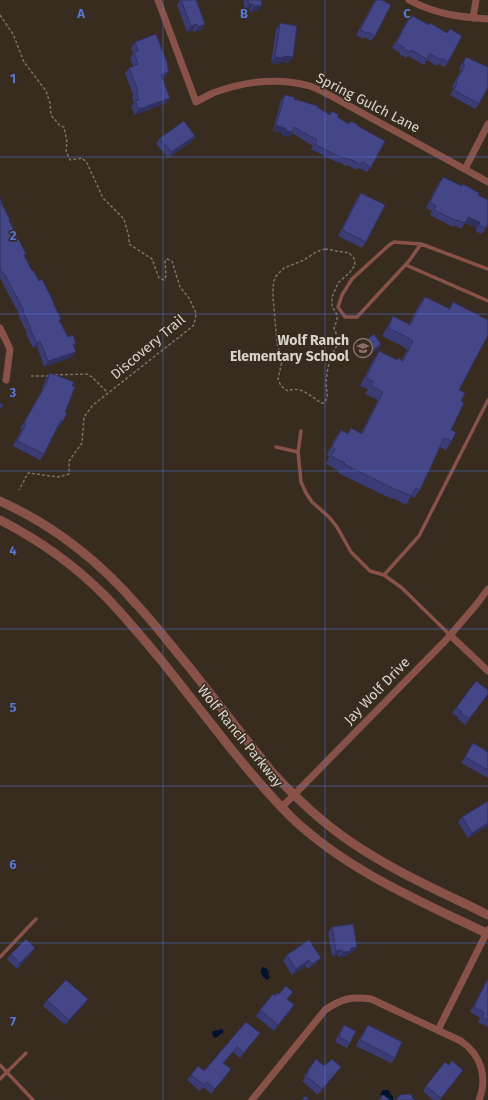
<svg xmlns="http://www.w3.org/2000/svg" width="488" height="1100" font-family="'Fira Sans',sans-serif">
<style>
.water{fill:#00122e}
.lines{fill:none;stroke-linecap:round;stroke-linejoin:round}
.path{stroke:#7b7167;stroke-width:1.5;stroke-dasharray:3 2;stroke-linecap:butt}
.service{stroke:#885248;stroke-width:3.5}
.minor{stroke:#885248;stroke-width:7}
.tertiary{stroke:#885248;stroke-width:9}
.wall{fill:#3b3c75}
.shaded-wall{fill:#30315f}
.building{fill:#454688;stroke:#30315f}
.grid{fill:none;stroke:#5676d4;stroke-width:1;stroke-opacity:0.55}
.labels{text-anchor:middle;dominant-baseline:central;stroke-width:3;stroke-linejoin:round;paint-order:stroke}
.street-label{font-size:14px;fill:#dad3cb;stroke:#372c1f}
.poi-label{font-size:14px;font-weight:bold;fill:#dad3cb;stroke:#372c1f;text-anchor:end}
.grid-label{font-size:13px;text-anchor:middle;font-weight:bold;fill:#5676d4;stroke:#372c1f;stroke-width:3;stroke-linejoin:round;paint-order:stroke}
</style>
<rect width="100%" height="100%" fill="#372c1f"/>
<g class="water">
<path d="M263,967l3,1 3,4 -1,3 2,1 -2,4 -4,-2c-2,-3 -4,-5 -3,-9z"/>
<path d="M221,1029h1l2,3 -7,5 -2,1 -2,-2 -1,-4 1,-1 6,-1z"/>
<path d="M383,1090h5l2,2v2l3,2v4h-7l-6,-6z"/>
</g>
<g class="lines">
<g class="path">
<path d="M0,15l13,19 11,28 22,29 4,12 1,12 9,11 4,1 3,15 -1,9 4,9 12,-2 5,5 16,35 21,21 5,18v7l23,15 7,19 5,2 2,-4 -1,-14 2,-3 5,2 8,26 9,11 7,15 -1,7 -2,6 -100,79 -9,12 -2,26 -13,18v13l-11,3 -30,-4 -9,17"/>
<path d="M325,249l24,4 5,5 1,7 -5,7 -12,11 -6,14v9l5,9v5l-3,8c1,4 4,8 4,12 0,6 -5,12 -7,17 -3,8 -4,17 -5,25 0,10 4,13 -2,21h-3c-9,-6 -21,-18 -33,-12l-7,-5 -3,-7 4,-18 -5,-18 -4,-46v-10l1,-6 2,-5 8,-8 20,-8 12,-8z"/>
<path d="M55,375l32,-1 5,3 16,16"/>
<path d="M31,376h18"/>
</g>
<g class="service">
<path d="M421,244l-12,17 -52,56h-12l-7,-10 4,-12 10,-16 36,-33 6,-4 27,2 67,25"/>
<path d="M406,265l82,36"/>
<path d="M301,431l-3,21 3,30 5,11 6,9 17,15 8,10 14,25 19,19 14,4 18,13 48,47"/>
<path d="M276,447l22,5"/>
<path d="M384,575l35,-39 69,-136"/>
<path d="M0,957l36,-38"/>
<path d="M0,1065l33,35"/>
<path d="M0,1079l26,-26"/>
</g>
<g class="minor">
<path d="M158,0l38,102c5,-3 11,-6 17,-9 30,-11 65,-16 97,-7 8,3 16,7 23,11l155,85"/>
<path d="M409,0c26,14 50,17 79,19"/>
<path d="M473,18l3,-18"/>
<path d="M465,169l23,-45"/>
<path d="M0,328l10,21 -4,31"/>
<path d="M450,635l38,36"/>
<path d="M282,807l163,-166 31,-36 12,-16"/>
<path d="M438,1030l50,-100"/>
<path d="M252,1100l73,-90c16,-11 26,-14 46,-11l90,42c20,14 27,36 18,59"/>
</g>
<g class="tertiary">
<path d="M0,501c53,24 99,60 137,104 19,20 35,42 53,63 27,34 54,69 81,103 24,26 50,51 80,71 42,29 91,50 137,73"/>
<path d="M0,520c37,19 73,44 103,74 22,22 42,47 62,71 21,27 42,53 63,80 20,25 41,50 64,73 56,53 128,83 196,116"/>
</g>
</g>
<g class="wall">
<path d="M180,0h16l5,30 -7,2 -1,-2 -6,2 -10,-27z"/>
<path d="M243,0h18l-3,11 -8,1v-3l-5,1z"/>
<path d="M375,0h7l-7,36 -4,5 -7,-4 -1,2 -7,-4z"/>
<path d="M411,15l18,10 18,8 3,-4 -2,33 -3,5 -7,-3 -1,2 -10,-6 -3,5 -16,-9 -2,2 -7,-4 1,-1 -8,-5 15,-27z"/>
<path d="M280,23l9,40 -7,-2 -2,3 -9,-1 5,-34z"/>
<path d="M135,42l33,23 -1,2 -2,10 -2,1 3,25 -31,12 -4,-9 3,-3 -2,-6 1,-2 -8,-22 4,-5 4,-2 -3,-8 3,-4 -2,-6z"/>
<path d="M466,57l13,47 -4,5 -25,-14 4,-7 -2,-1 9,-17 -2,-1 3,-6z"/>
<path d="M285,95l9,4 23,8 13,7 2,-3 5,6 12,7 2,-3 7,5 13,41 -4,5 -8,-4 -2,2 -10,-5 -1,1 -7,-4 -1,1 -27,-14 2,-3 -21,-13 -3,4 -8,-2 1,-2 -9,-2 8,-31z"/>
<path d="M195,136l-4,6 -23,16 -6,-8v1l-6,-7 4,-6z"/>
<path d="M443,177l35,18 8,33 -4,6 -7,-3 2,-3 -12,-5 -4,6 -7,-4 -1,2 -23,-12 2,-4 -6,-3 13,-26z"/>
<path d="M361,193l5,49 -4,6 -24,-12 19,-38z"/>
<path d="M0,198l2,4 -1,1 8,18 17,33 -2,3 8,14 21,32 8,16 -2,2 9,16 8,7 -2,2 -2,11 -28,10 -7,-21 -4,2 -7,-14 1,-1 -8,-16 1,-1 -20,-38z"/>
<path d="M425,297l24,12 4,-7 8,99 -10,29 1,11 -6,9 -6,-3 -20,43 -6,8 -3,-2 -5,9 -13,-7 -1,1 -54,-26 1,-2 -13,-7 3,-7 -2,-2 8,-17 6,-8 6,4 4,-6 10,5 17,-33 -13,-6 3,-5 -8,-3 14,-27 5,-8 18,9h5l5,-11 -4,-2h1l-22,-11 6,-11 5,-9 16,8 10,-19z"/>
<path d="M365,341l16,3 -3,5 -10,8 -7,-10z"/>
<path d="M50,373l15,39 -2,9 -4,5h-1l-14,28 -4,6 -27,-14 9,-17h-2l21,-37 5,-14z"/>
<path d="M488,694l-23,31 -8,-7 1,-1 -6,-4 4,-5z"/>
<path d="M473,743l15,9v26l-27,-15z"/>
<path d="M488,801v25l-20,12 -10,-16 4,-5z"/>
<path d="M332,927l21,26h-4l-2,3 -8,1 -1,-2 -6,1 -4,-23z"/>
<path d="M309,940l8,23 -9,6 -3,-3 -13,9 -9,-14 4,-6z"/>
<path d="M35,948l-4,6 -14,15 -10,-10 4,-5z"/>
<path d="M487,980h1v45l-1,2 -9,-5 2,-4 -10,-6 14,-26z"/>
<path d="M279,994l9,5 3,11 -17,21 -18,-15 4,-6 15,-14z"/>
<path d="M88,999l-4,6 -19,20 -22,-19 4,-6z"/>
<path d="M246,1022l14,11 -20,25 -7,-6 -9,11 3,12 -16,19 -8,-7 -3,4 -13,-11 4,-5 13,-4z"/>
<path d="M344,1025l6,18 -3,5 -12,-6 5,-11z"/>
<path d="M368,1025l27,33 -4,5 -35,-17 5,-10z"/>
<path d="M449,1065l14,5 -23,30h-7l-10,-9 3,-5z"/>
<path d="M311,1066h13l13,6 -19,23 -16,-14 3,-4 -1,-1 3,-4z"/>
</g>
<g class="shaded-wall">
<path d="M249,4h4l-3,5 -5,1z"/>
<path d="M262,5l-4,6 -8,1 4,-6z"/>
<path d="M197,24l-4,6 -6,2 4,-6z"/>
<path d="M205,24l-4,6 -7,2 4,-5z"/>
<path d="M284,56l9,1 -4,6 -7,-2 -2,3 -9,-1 4,-6z"/>
<path d="M169,72l-4,5 -7,3 3,-5z"/>
<path d="M170,98l-4,5 -31,12 4,-6z"/>
<path d="M276,125l10,3 -4,5 -9,-2z"/>
<path d="M285,130l7,2 -3,5 -8,-2z"/>
<path d="M195,136l-4,6 -23,16 3,-6z"/>
<path d="M468,217l12,5 -3,6 -13,-6z"/>
<path d="M40,341l-3,5 -4,2 4,-5z"/>
<path d="M381,344l-3,5 -10,8 4,-6z"/>
<path d="M76,352l-4,5 -28,10 4,-6z"/>
<path d="M488,823v3l-20,12 4,-5z"/>
<path d="M357,947l-4,6h-4l-2,3 -8,1 4,-5 8,-4z"/>
<path d="M35,948l-4,6 -14,15 3,-6z"/>
<path d="M342,950l-4,5 -6,1 4,-5z"/>
<path d="M321,958l-4,5 -9,6 4,-5z"/>
<path d="M309,960l-4,6 -13,9 4,-6z"/>
<path d="M88,999l-4,6 -19,20 4,-5z"/>
<path d="M294,1005l-3,5 -17,21 4,-6z"/>
<path d="M341,1067l-4,5 -19,23 4,-6z"/>
<path d="M231,1069l-4,6 -16,19z"/>
<path d="M463,1070l-3,5 -20,25 1,-2z"/>
</g>
<g class="building">
<path d="M181,0h15l9,24 -7,3 -1,-3 -6,2z"/>
<path d="M248,0h13l1,5 -8,1 -1,-2h-4z"/>
<path d="M376,0h6l9,5 -16,31 -7,-4 -1,1 -7,-3z"/>
<path d="M411,15l18,10 1,-2 17,10 3,-4 12,7 -14,26 -6,-4 -1,2 -11,-6 -3,5 -16,-9 -1,2 -7,-3 1,-2 -8,-4z"/>
<path d="M280,23l17,3 -4,31 -9,-1v2l-9,-1z"/>
<path d="M156,34l12,31h-1l2,7 -8,3 9,23 -31,11 -4,-8 4,-1 -3,-8 2,-1 -9,-23 9,-4 -4,-12 4,-1 -3,-9z"/>
<path d="M466,57l22,10v20l-9,17 -25,-14 3,-7 -1,-1 9,-17 -2,-1z"/>
<path d="M285,95l9,2v2l24,7 -1,1 13,8 2,-4 7,4 -2,2 12,7 2,-3 7,4v1l27,15 -14,26 -9,-5 -1,3 -11,-6v1l-7,-3 -1,1 -27,-14 2,-4 -23,-13 -2,5 -7,-2 1,-2 -10,-3z"/>
<path d="M184,121l11,15 -24,16 -5,-7 -1,1 -5,-8z"/>
<path d="M443,177l19,9 1,-2 16,9 -1,2 10,5v24l-2,4 -7,-3 1,-3 -12,-5 -3,6 -8,-3v1l-23,-11 2,-4 -6,-4z"/>
<path d="M361,193l24,12 -19,37 -24,-12z"/>
<path d="M0,198l2,4h-1l9,18h-1l17,34 -2,1 8,16 1,-1 6,11 3,-2 12,24h-1l8,16 -2,1 9,17 5,-2 3,9h-3l3,8 -28,9 -8,-20 -3,2 -7,-14 1,-1 -8,-16 1,-1 -20,-38h-2l-2,-4z"/>
<path d="M425,297l25,12 3,-7 35,18v15l-29,55 6,3 -4,8 3,2 -13,27 5,2 -4,9 -8,-3 -24,52 -4,-2 -5,8 -13,-6v1l-54,-27 1,-1 -14,-7 4,-7 -3,-2 9,-17 7,4 3,-6 11,6 21,-42 -12,-6 2,-5 -7,-3 13,-27 18,9 1,-2 5,3 10,-20 -4,-2v-1l-21,-10 5,-12 17,9z"/>
<path d="M374,334l7,10 -9,7 -7,-10z"/>
<path d="M50,373l24,9 -2,4 3,1 -10,25 2,2 -4,7 -2,-1 -17,34 -27,-13 9,-17 -2,-1 21,-37z"/>
<path d="M0,403l3,2 -3,4z"/>
<path d="M476,681l12,9v4l-19,25 -8,-6 1,-1 -6,-4z"/>
<path d="M473,743l15,9v18l-23,-13z"/>
<path d="M488,801v22l-16,10 -10,-16z"/>
<path d="M353,924l4,23 -6,1v3l-8,1 -1,-2 -6,1 -4,-24z"/>
<path d="M26,939l9,9 -15,15 -9,-9z"/>
<path d="M309,940l12,18 -9,6 -3,-4 -13,9 -9,-14z"/>
<path d="M66,980l22,19 -19,21 -22,-20z"/>
<path d="M487,980h1v40l-6,-3 2,-5 -10,-5z"/>
<path d="M286,986l7,6 -6,7 7,6 -16,20 -18,-15 13,-16 2,2 2,-3 2,1z"/>
<path d="M246,1022l14,11 -16,20 -7,-6 -14,16 8,6 -16,20 -8,-7 -3,3 -13,-10 7,-9 6,5z"/>
<path d="M344,1025l12,6 -6,12 -11,-6z"/>
<path d="M368,1025l34,17 -7,16 -35,-18z"/>
<path d="M316,1059l8,7 8,-7 9,8 -19,22 -16,-13 3,-5 -1,-1 3,-3v-1z"/>
<path d="M452,1061l11,9 -22,28 -15,-12 19,-24 4,3z"/>
<path d="M411,1094l2,4 2,2h-19l4,-5z"/>
<path d="M383,1095l7,5h-11z"/>
<path d="M305,1096l4,4h-7z"/>
</g>
<path class="grid" d="M163,0v1100M325,0v1100M0,157h488M0,314h488M0,471h488M0,629h488M0,786h488M0,943h488"/>
<defs>
<g id="school-ring" transform="scale(1)"><circle r="9.5" fill="#372c1f" stroke="#8d6e63" stroke-width="1.5"/><path d="M0-5L7-2L0 1L-7-2ZM-4 1L0 2.5L4 1V4Q0 6-4 4Z" fill="#8d6e63"/></g>
</defs>
<g fill-rule="evenodd">
<use href="#school-ring" x="363" y="348"/>
</g>
<g class="labels">
<g class="street-label">
<text transform="translate(368 103) rotate(27)">Spring Gulch Lane</text>
<text transform="translate(148 347) rotate(-40)">Discovery Trail</text>
<text transform="translate(377 691) rotate(-46)">Jay Wolf Drive</text>
<text transform="translate(240 736) rotate(51)">Wolf Ranch Parkway</text>
</g>
<g class="poi-label">
<text x="349" y="340">Wolf Ranch<tspan x="349" dy="16">Elementary School</tspan></text>
</g>
</g>
<g class="grid-label">
<text x="81" y="18">A</text>
<text x="244" y="18">B</text>
<text x="407" y="18">C</text>
<text x="13" y="83">1</text>
<text x="13" y="240">2</text>
<text x="13" y="397">3</text>
<text x="13" y="555">4</text>
<text x="13" y="712">5</text>
<text x="13" y="869">6</text>
<text x="13" y="1026">7</text>
</g>
</svg>
